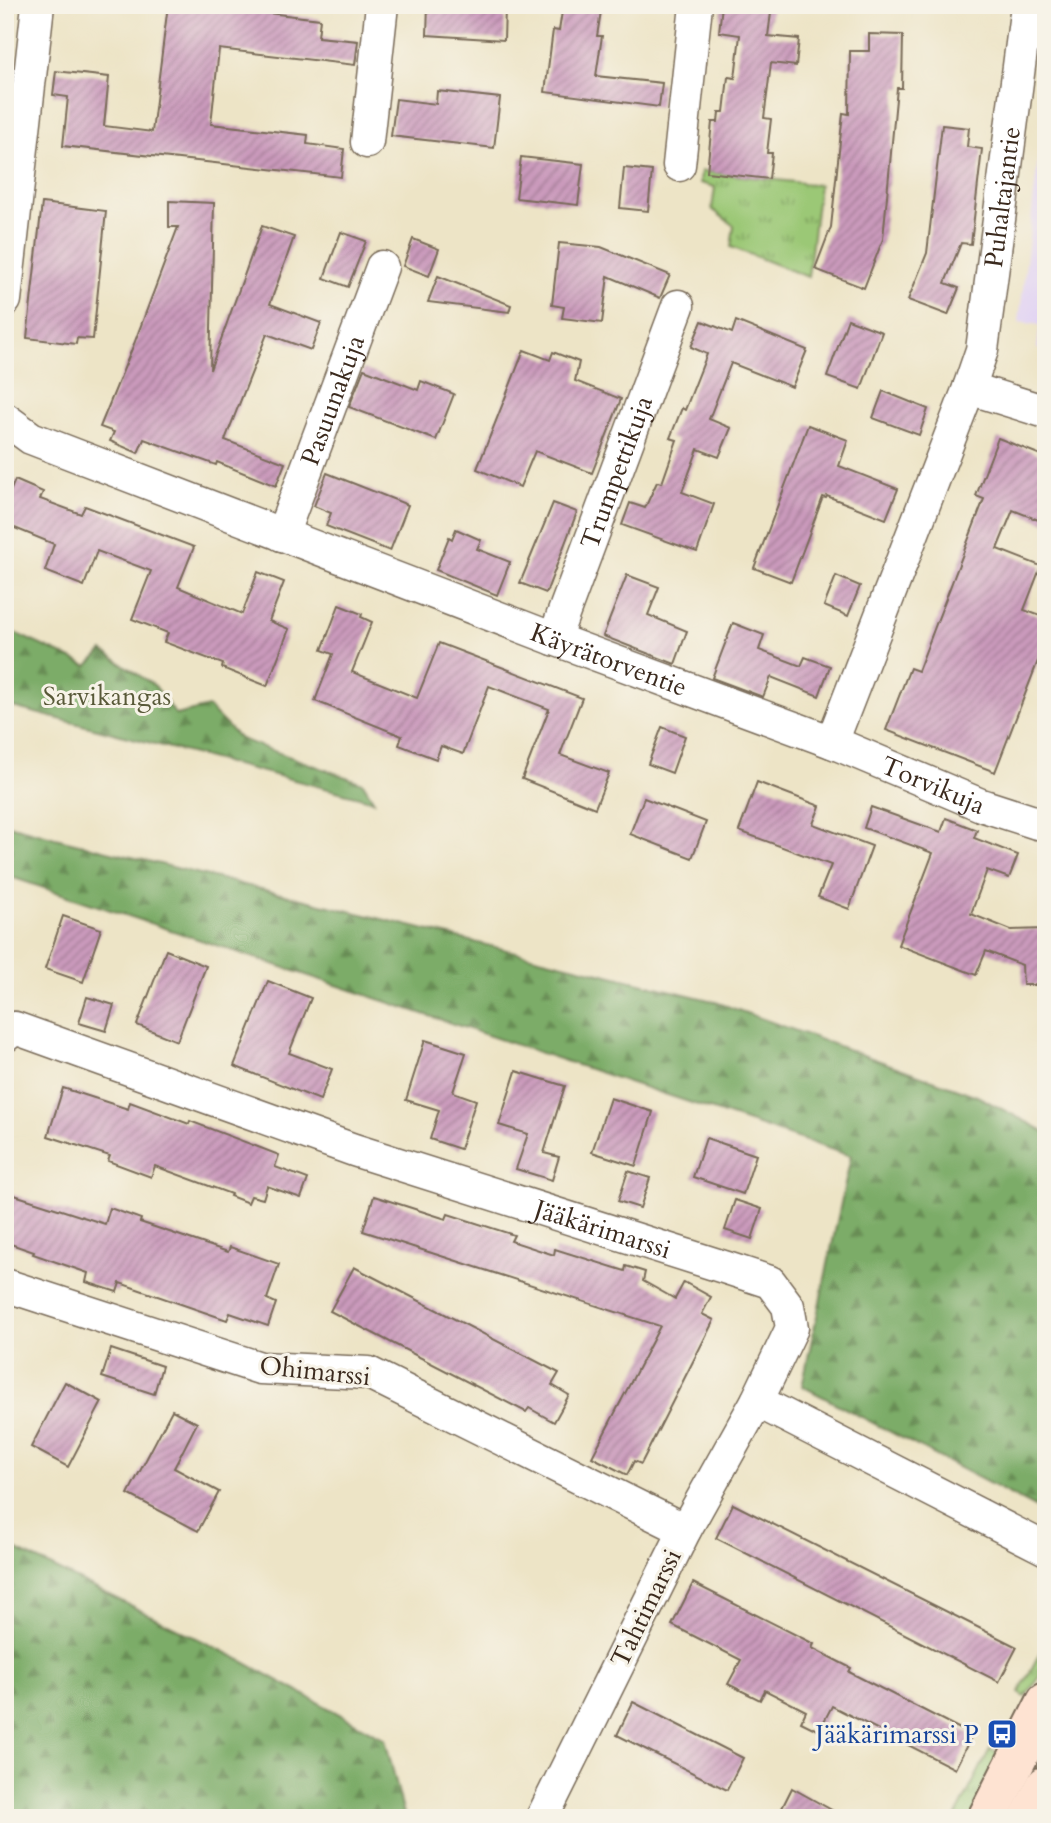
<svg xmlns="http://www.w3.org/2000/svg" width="1051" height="1823" font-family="Cardo,serif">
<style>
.built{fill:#e2d4f3}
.grass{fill:url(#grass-tufts);stroke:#6b794a;stroke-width:2}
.forest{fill:url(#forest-firs);stroke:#5c6b42;stroke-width:2}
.building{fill:url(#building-hatch)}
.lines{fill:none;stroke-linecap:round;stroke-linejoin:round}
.street-casing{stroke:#796b59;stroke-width:35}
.secondary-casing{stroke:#796b59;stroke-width:42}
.street{stroke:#fff;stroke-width:32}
.secondary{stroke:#fee3d2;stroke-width:38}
.labels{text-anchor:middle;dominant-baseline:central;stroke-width:6;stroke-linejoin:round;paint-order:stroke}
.street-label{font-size:26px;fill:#3b2a1e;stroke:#f7f3e8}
.park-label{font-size:26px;fill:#585938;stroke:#f7f3e8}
.transit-label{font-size:26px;fill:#164399;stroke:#f7f3e8;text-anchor:end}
</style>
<defs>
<pattern id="grass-tufts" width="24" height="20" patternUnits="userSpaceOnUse" patternTransform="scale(1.75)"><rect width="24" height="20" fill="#9bc876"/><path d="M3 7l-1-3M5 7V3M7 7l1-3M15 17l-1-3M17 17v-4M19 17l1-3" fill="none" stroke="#80a360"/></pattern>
<pattern id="forest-firs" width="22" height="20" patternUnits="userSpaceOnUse" patternTransform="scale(1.75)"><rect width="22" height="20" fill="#7cac67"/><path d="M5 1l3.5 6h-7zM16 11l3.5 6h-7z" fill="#678c54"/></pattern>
<pattern id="building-hatch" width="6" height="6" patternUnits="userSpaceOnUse" patternTransform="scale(1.75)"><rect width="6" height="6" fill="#ca9abc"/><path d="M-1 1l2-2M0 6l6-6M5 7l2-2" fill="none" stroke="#a57e98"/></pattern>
</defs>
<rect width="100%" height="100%" fill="#f7f3e8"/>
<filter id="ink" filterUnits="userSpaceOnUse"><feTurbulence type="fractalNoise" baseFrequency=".0143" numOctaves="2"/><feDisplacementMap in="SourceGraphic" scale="14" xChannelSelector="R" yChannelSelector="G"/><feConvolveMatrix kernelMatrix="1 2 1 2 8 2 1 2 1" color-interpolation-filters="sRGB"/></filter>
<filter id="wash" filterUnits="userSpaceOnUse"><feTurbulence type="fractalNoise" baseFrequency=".00686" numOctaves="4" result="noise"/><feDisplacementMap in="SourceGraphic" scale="28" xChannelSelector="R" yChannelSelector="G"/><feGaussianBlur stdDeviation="1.57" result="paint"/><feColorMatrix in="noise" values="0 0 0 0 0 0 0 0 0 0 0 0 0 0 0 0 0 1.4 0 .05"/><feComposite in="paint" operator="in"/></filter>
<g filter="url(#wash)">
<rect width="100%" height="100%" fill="#ede4c6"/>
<path class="built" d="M1046,93v256h-9l3,-24 -21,-3z"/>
<g class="grass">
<path d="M701,171l118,14 -11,92 -77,-30 3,-21 -22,-17 3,-22 -15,-4z"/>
<path d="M1046,1641v28l-21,28 -6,-4z"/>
<path d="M990,1749l8,4 -21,65h-22z"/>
</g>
<g class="forest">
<path d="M5,634h12l70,32 16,-15 52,35 21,29 32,-8 32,32 123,44 11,18 -369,-96z"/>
<path d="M5,824l58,16 650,161 264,95 69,36v381l-244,-127 49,-230 -846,-281z"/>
<path d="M5,1544l230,113 150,82 20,79h-400z"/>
</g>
<g id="blocks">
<g class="building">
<path d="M168,5h57l-1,3 96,11 -2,18 40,4 -3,24 -136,-16 -8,75 97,11 -1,9 37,5 -3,28 -278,-31 5,-49 -15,-2 3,-24 53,6 -5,49 48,6z"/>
<path d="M428,5l77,3 -1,32 -77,-5z"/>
<path d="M563,5h39l-5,31h5l-6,40 66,7 -3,24 -114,-15 8,-62 6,1z"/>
<path d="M722,5h50l-4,31 31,3 -3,27 -25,-3 -7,55 7,1 -4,34h5l-3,26 -62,-7 5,-50h6l1,-10h5l4,-35 7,1 5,-43 -21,-3z"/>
<path d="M869,34l34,1 -1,53h-5l-14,151 -19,49 -49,-19 16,-42 12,-114 6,1 1,-63h19z"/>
<path d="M437,91l63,7 -6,50 -103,-12 5,-37 40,5z"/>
<path d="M942,125l27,3 -2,19 15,2 -11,95 -10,-1 -16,40 14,5 -11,27 -40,-15 19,-47z"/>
<path d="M521,157l62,7 -5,41 -62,-7z"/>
<path d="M624,168l28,3 -4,40 -28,-3z"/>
<path d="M169,201l45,2 -4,167 52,-144 32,11 -24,67 51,19 -10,27 -44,-16 -42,106 60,23 -9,23 -59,-24 -1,3 -72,-26 -6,14 -28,-12 4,-9 -14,-5 34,-83 44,-117h-9z"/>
<path d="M42,203l64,8 -13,128 -16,-1 -1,6 -49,-6z"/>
<path d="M341,232l25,9 -18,46 -24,-9z"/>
<path d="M413,239l26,10 -10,27 -26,-10z"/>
<path d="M559,243l42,4 69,28 -10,23 -52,-22 -6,47 -40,-5 2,-11 -12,-2z"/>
<path d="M438,276l73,29 -2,7 -81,-10z"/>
<path d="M848,319l34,13 -21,57 -34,-12z"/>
<path d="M702,321l30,12 4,-12 71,29 -15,37 -61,-24 -22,56 22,9 -12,29 -21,-8 -16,43 32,12 -17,48 -75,-27 8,-22 15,5 12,-26 5,1 15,-43 -7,-2 12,-30 3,2 22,-56 -16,-7z"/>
<path d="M524,350l26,10 3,-8 26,10 -4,19 46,18 -29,74 -57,-22 -15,36 -43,-18z"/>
<path d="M364,369l54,21 3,-9 33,13 -18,46 -87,-33z"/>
<path d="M883,391l45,18 -9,26 -46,-17z"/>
<path d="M808,425l40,15 -9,26 59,23 -12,30 -59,-23 -1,2 -3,-1 -32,85 -37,-14z"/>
<path d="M998,438l48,19v66l-33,-13 -16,39 44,17 -17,44 22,8v22l-51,132 -109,-42 24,-62 8,3 66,-172 -8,-3z"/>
<path d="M327,473l81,32 -18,46 -64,-25 5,-13 -17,-7z"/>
<path d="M15,480l28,12 -3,7 41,15 4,-8 109,41 -16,40 64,27 16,-42 26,10 -15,39 20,8 -22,57 -45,-18 1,-4 -59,-22 4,-9 -36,-14 19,-48 -54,-20 -13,35 -39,-15 9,-27 -49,-20v-21z"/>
<path d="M553,503l24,9 -31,81 -26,-10z"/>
<path d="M456,529l25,11 -4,9 33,13 -13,33 -61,-25 13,-33 3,2z"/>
<path d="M627,575l32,12 -11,28 39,16 -12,33 -72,-28z"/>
<path d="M836,576l24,10 -12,30 -24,-10z"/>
<path d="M339,605l23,9 -1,3 11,5 -20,50 65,26 22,-55 143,55 -22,57 49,18 -14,35 -73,-29 27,-70 -60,-23 -26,68 -22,-8 -5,13 -37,-14 3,-9 -87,-35 18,-47 -11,-4z"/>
<path d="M733,623l31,12 -5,15 42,16 4,-9 25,9 -11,30 -48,-19 -8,20 -51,-19z"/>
<path d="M662,727l23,9 -13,37 -24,-9z"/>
<path d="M757,782l63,24 -7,18 59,22 -23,63 -31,-12 13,-32 -92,-34z"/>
<path d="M644,798l62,24 -14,36 -62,-24z"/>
<path d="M871,807l70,25 5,-14 31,12 -3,8 44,17 -9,23 -22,-8 -16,44 40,16 35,-1v56h-23l-1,-20 -36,-14 -10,24 -78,-30 35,-92 -69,-25z"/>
<path d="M63,916l38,13 -18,53 -38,-13z"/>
<path d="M166,950l40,16 -29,75 -40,-16z"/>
<path d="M268,981l43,17 -22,55 43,16 -12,31 -86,-34z"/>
<path d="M87,997l27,8 -8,26 -27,-8z"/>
<path d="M425,1040l41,13 -13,39 23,8 -16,49 -30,-10 9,-29 -33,-10z"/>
<path d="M516,1071l49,15 -21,67 15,4 -7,23 -36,-11 12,-35 -29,-9z"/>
<path d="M63,1088l65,21 2,-7 59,22 1,-3 89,34 -4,12 33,12 -7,19 -34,-12 -4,13 -12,-3 -3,7 -18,-7 1,-2 -76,-28 -4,11 -43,-16 2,-5 -62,-20z"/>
<path d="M610,1098l43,14 -17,54 -44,-14z"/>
<path d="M706,1138l50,17 -13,39 -50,-17z"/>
<path d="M628,1171l22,7 -10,30 -22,-7z"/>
<path d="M5,1192l100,32 5,-16 31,11 -1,3 88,30 2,-5 49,17 -12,35 9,4 -8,23 -38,-13 -3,7 -107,-37 -3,9 -31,-10 2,-9 -55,-19 1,-2 -29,-10z"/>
<path d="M374,1196l72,23 2,-5 66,21 -3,6 43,14 1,-6 70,22 1,-5 19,6 -2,9 32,18 9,-17 27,15 -9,17 12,6 -73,144 -7,-3 -7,14 -35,-18 68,-131 -297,-95z"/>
<path d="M735,1200l27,9 -10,30 -27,-9z"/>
<path d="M354,1267l205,106 -7,12 17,10 -15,27 -25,-14 -3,4 -196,-101z"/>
<path d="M111,1349l51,17 -8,28 -52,-17z"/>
<path d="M65,1382l37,20 -34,65 -37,-20z"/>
<path d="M172,1410l25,13 -23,45 45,24 -21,39 -70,-37z"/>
<path d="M733,1504l284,143 -18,35 -283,-144z"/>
<path d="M693,1583l121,61 -2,4 39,20 -2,4 123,63 -17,34 -123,-63 -13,25 -18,-9 5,-11 -41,-21 -5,10 -32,-16 13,-24 -69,-35z"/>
<path d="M633,1702l110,56 -16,32 -110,-55z"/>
<path d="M792,1788l54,30h-69z"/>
</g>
</g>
</g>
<g filter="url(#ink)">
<use href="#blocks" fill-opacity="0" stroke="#796b59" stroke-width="2"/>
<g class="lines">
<g class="street-casing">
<g id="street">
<path d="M367,142l15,-137"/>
<path d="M679,165l17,-160"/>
<path d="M5,300l33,-295"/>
<path d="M969,388l77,24"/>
<path id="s1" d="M5,419l26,19 523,201 278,103 137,-354 13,-38 45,-345"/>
<path id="s2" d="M282,535l100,-268"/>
<path id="s3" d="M554,639l124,-333"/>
<path id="s4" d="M832,742l149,63 56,18"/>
<path id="s5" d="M5,1036l10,-8 339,122 376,119 40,13 18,24 4,22 -35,73 -72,129 -143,288"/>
<path d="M5,1285l255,83 109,5 316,157"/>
<path d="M757,1401l289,148"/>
</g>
</g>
<g class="secondary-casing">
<g id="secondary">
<path d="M987,1818l59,-116"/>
<path d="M1029,1818l17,-33"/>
</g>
</g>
<use href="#street" class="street"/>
<use href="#secondary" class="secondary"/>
</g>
</g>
<defs>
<g id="bus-square" transform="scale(1.575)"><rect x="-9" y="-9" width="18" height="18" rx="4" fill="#1a4fb4" stroke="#f7f3e8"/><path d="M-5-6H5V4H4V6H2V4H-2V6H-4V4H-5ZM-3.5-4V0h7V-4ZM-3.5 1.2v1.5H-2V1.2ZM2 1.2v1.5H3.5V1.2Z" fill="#fff"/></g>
</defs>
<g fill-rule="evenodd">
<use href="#bus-square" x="1002" y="1734"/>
</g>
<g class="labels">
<g class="street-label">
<text stroke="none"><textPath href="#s1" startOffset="1463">Puhaltajantie</textPath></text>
<text stroke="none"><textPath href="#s2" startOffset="144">Pasuunakuja</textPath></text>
<text stroke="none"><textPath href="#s3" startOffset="178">Trumpettikuja</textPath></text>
<text stroke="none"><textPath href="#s1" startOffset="651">Käyrätorventie</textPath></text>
<text stroke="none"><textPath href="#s4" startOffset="110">Torvikuja</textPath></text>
<text stroke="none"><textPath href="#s5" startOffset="634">Jääkärimarssi</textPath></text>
<text transform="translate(315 1371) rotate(6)">Ohimarssi</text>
<text transform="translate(646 1608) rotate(-64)">Tahtimarssi</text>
</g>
<g class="park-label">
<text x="107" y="696">Sarvikangas</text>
</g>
<g class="transit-label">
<text x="979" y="1734">Jääkärimarssi P</text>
</g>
</g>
<rect width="1051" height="1823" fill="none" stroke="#f7f3e8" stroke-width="28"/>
</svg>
